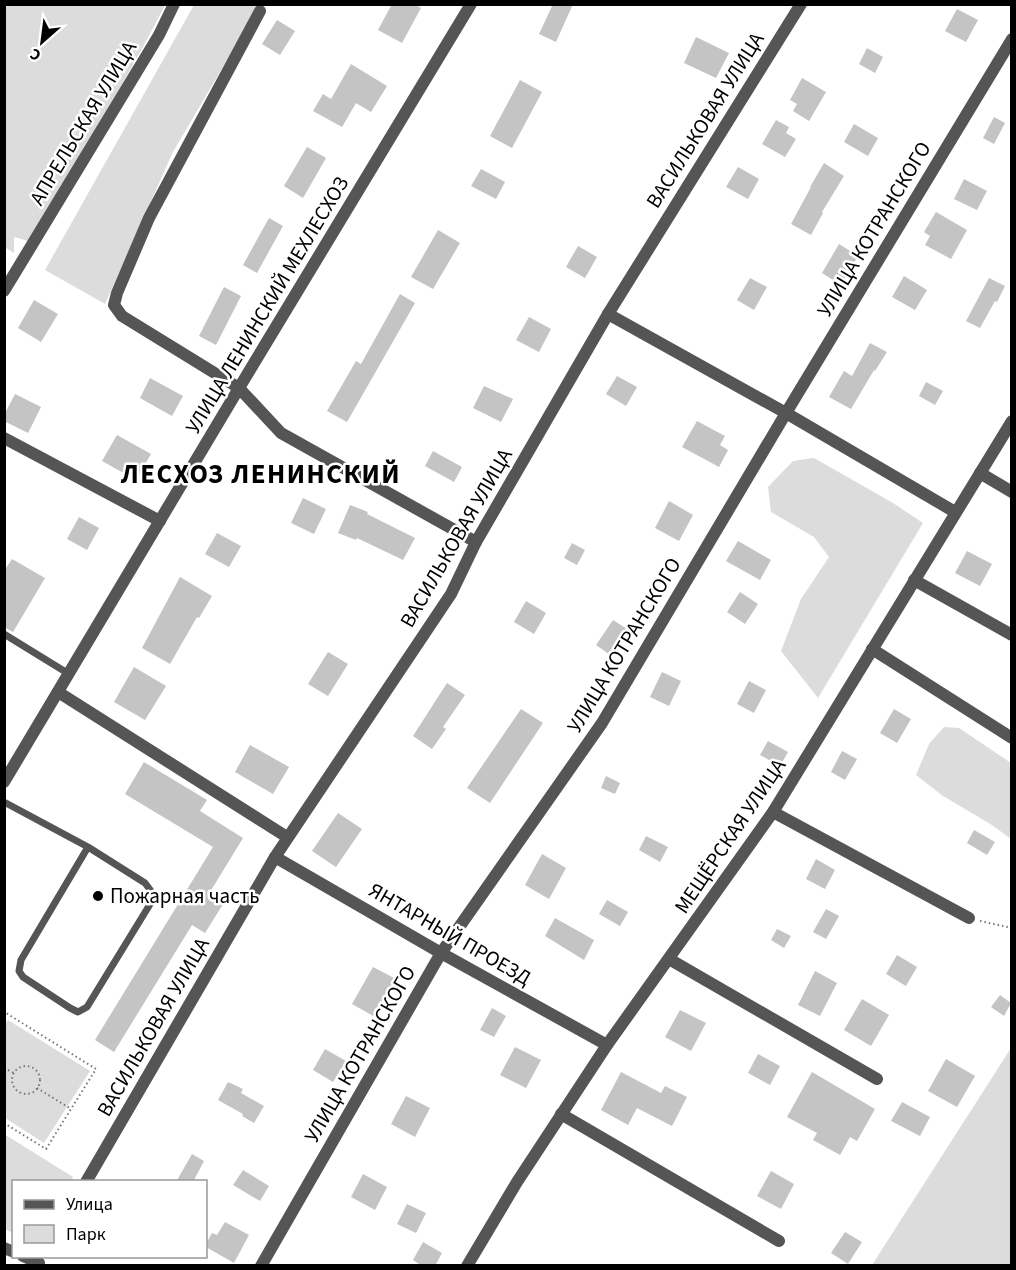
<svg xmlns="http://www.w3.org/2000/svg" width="1016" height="1270" font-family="'Source Sans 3',sans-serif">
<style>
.green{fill:#dcdcdc}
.building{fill:#c4c4c4}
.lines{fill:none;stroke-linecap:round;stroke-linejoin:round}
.path{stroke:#777;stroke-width:2;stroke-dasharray:1.5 3;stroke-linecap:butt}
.service{stroke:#555;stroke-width:7}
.minor{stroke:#555;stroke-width:12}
.poi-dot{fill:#000;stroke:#fff;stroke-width:2}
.labels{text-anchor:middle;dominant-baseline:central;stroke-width:5;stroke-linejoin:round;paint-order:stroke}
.street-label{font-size:21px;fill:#000;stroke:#fff}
.poi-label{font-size:21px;fill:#000;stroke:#fff;text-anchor:start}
.district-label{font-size:27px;font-weight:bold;letter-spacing:1.5px;fill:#000;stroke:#fff}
</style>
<rect width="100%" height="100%" fill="#fff"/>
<g class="green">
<path d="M4,5h161c-41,81 -90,158 -137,236l-14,-4v16l-10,-6z"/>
<path d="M194,5h65l-86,147 -68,152 -60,-34z"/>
<path d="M814,458l79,45 30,20 -105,175 -37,-47 20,-52 28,-42 -15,-20 -43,-25 -3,-25 25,-26z"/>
<path d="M944,727l15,1 52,35v76l-19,-14 -49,-29 -27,-21 13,-31z"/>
<path d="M8,1020l82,51 -46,72 -39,-25 -1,-92z"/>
<path d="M1011,1048v217h-139z"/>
<path d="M4,1134l69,43 -2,4 -57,1 -1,51 -8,-4z"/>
</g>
<g class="building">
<path d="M392,4h22l7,4 -19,35 -24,-13z"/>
<path d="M553,4h20l-17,38 -17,-8z"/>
<path d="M957,9l21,11 -12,22 -21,-11z"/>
<path d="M277,20l18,11 -15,24 -18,-11z"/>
<path d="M696,37l33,16 -13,25 -32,-15z"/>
<path d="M867,48l16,9 -8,16 -16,-9z"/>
<path d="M351,64l36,22 -16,26 -15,-9 -14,24 -29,-16 10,-17 8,5z"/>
<path d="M802,78l24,14 -17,29 -16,-10 4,-7 -7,-4z"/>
<path d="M520,80l22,12 -30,56 -22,-12z"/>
<path d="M994,117l11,6 -11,21 -11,-6z"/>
<path d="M776,120l13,7 -3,6 10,6 -11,18 -23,-13z"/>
<path d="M854,124l24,14 -10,18 -24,-14z"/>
<path d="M307,147l19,11 -23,40 -19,-12z"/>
<path d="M824,163l20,13 -22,36 1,1 -12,22 -20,-11 20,-37h-1z"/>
<path d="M738,167l21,12 -11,20 -22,-12z"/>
<path d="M481,169l24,13 -9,17 -25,-13z"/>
<path d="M964,179l23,12 -10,19 -23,-11z"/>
<path d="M936,212l31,18 -16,29 -26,-14 5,-9 -6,-4z"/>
<path d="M269,218l14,8 -26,47 -14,-8z"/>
<path d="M438,230l22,13 -27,46 -22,-12z"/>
<path d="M839,244l19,12 -17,29 -19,-12z"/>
<path d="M578,246l19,11 -12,21 -19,-11z"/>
<path d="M904,276l23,14 -12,20 -23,-13z"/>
<path d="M750,278l17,9 -13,23 -17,-10z"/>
<path d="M989,278l16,8 -8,16 -2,-1 -15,27 -14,-7z"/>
<path d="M224,287l17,9 -25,49 -17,-9z"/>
<path d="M400,294l15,9 -68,119 -20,-11 29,-50 5,3z"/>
<path d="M34,300l24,14 -17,28 -23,-14z"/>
<path d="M529,317l22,12 -12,23 -23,-12z"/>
<path d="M870,343l17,9 -12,19 -1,-1 -23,39 -22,-12 15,-26 8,5z"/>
<path d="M617,376l20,11 -11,19 -20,-12z"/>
<path d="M150,378l33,18 -11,20 -32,-18z"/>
<path d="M926,382l17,9 -8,14 -16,-9z"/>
<path d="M484,386l29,13 -12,23 -28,-14z"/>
<path d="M15,394l26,13 -13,26 -24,-12v-6z"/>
<path d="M697,421l28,15 -5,9 8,5 -9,17 -37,-20z"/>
<path d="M117,435l34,19 -15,26 -34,-19z"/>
<path d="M433,451l29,16 -8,15 -29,-16z"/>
<path d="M303,498l23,11 -12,25 -23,-11z"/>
<path d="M669,501l24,14 -14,26 -24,-13z"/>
<path d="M350,505l18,7 -1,2 48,24 -12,22 -46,-22 -1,2 -18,-7z"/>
<path d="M79,517l20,11 -12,22 -20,-11z"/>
<path d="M217,533l24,13 -12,21 -24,-13z"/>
<path d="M738,541l33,19 -11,20 -34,-19z"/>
<path d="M572,543l13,7 -8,15 -13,-7z"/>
<path d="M967,551l25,13 -12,22 -25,-13z"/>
<path d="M12,559l33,19 -32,54 -9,-5v-56z"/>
<path d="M180,577l32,19 -13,22 -2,-1 -27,47 -28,-16z"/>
<path d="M740,592l18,12 -13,20 -18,-12z"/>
<path d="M526,601l20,12 -12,21 -20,-12z"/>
<path d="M613,620l17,11 -17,26 -17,-12z"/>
<path d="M328,652l20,12 -20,32 -20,-12z"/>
<path d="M134,667l32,19 -21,34 -31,-18z"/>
<path d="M662,672l19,9 -12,25 -19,-9z"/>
<path d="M749,681l17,9 -12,23 -17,-9z"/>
<path d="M447,683l18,12 -22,32 3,2 -14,20 -19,-13z"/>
<path d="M521,709l22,14 -53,80 -23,-15z"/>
<path d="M894,709l17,10 -14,24 -17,-10z"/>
<path d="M768,741l20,11 -8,14 -20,-11z"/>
<path d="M250,745l39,22 -16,27 -38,-22z"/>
<path d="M842,751l15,8 -12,21 -14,-8z"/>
<path d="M144,762l63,38 -7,11 43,27 -33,54 15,9 -20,32 -13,-8 -78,127 -19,-12 118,-193 -88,-53z"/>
<path d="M606,776l14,7 -5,11 -14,-6z"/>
<path d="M338,813l24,16 -26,38 -24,-16z"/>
<path d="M974,830l21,12 -8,13 -20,-12z"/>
<path d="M646,836l22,11 -8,15 -21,-12z"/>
<path d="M542,854l24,14 -17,31 -24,-14z"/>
<path d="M816,859l19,11 -10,19 -19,-10z"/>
<path d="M607,900l21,12 -8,14 -21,-12z"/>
<path d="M826,909l13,7 -13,23 -13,-7z"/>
<path d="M555,918l39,22 -10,20 -39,-24z"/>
<path d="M777,929l14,7 -7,12 -13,-8z"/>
<path d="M897,955l20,12 -11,19 -20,-12z"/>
<path d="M373,967l23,12 -21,38 -23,-13z"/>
<path d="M815,971l22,12 -17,33 -22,-11z"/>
<path d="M1000,995l11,8 -7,13 -13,-9z"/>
<path d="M862,999l27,16 -18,31 -27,-16z"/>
<path d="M492,1008l14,8 -12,21 -14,-7z"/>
<path d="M680,1010l26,13 -15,28 -26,-14z"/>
<path d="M515,1047l26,13 -15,28 -26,-13z"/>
<path d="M325,1049l21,12 -13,21 -20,-12z"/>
<path d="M758,1054l22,12 -10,19 -22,-12z"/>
<path d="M946,1059l29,17 -18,31 -29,-16z"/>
<path d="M621,1072l40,21 4,-7 22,11 -15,29 -35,-18 -9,17 -27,-15z"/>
<path d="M812,1072l63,37 -18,32 -7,-4 -10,18 -27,-15 4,-7 -30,-16z"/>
<path d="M228,1082l15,7 -2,4 23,13 -10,17 -12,-7 1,-2 -25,-14z"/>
<path d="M406,1096l24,12 -15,29 -24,-13z"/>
<path d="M902,1102l28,15 -10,19 -29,-15z"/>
<path d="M192,1154l12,7 -11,21h-17z"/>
<path d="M243,1170l26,16 -9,15 -27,-16z"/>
<path d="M771,1171l23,13 -13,25 -24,-13z"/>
<path d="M363,1174l24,13 -12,23 -24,-13z"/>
<path d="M407,1204l19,9 -10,20 -19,-9z"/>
<path d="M225,1222l24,13 -15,28 -28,-16v-3l6,-11 5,2z"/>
<path d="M845,1232l17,10 -14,22 -17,-11z"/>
<path d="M423,1242l19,11 -7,13h-13l-9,-6z"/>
</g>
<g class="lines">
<g class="path">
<path d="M980,921l32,7"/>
<path d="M4,1016l2,-3 90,56 -50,80 -42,-26"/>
<circle cx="26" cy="1080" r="14"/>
<path d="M4,1068l10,5"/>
<path d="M37,1088l34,21"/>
</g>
<g class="service">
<path d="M4,634l65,40"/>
<path d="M4,802l84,45 57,36 6,8 1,10 -65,106 -9,5 -8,-4 -47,-31 -4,-6 2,-11 67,-113"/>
</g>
<g class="minor">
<path d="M260,11l-111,207 -32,75 -3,12 8,11 117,72 42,45 195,109"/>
<path d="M4,291l155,-256 15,-31"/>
<path d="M608,314l178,99 169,99"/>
<path d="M4,438l156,83"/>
<path d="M980,473l32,19"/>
<path d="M914,580l98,55"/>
<path d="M872,649l140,89"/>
<path d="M58,692l229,145"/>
<path d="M4,782l235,-394 232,-384"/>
<path d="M773,812l196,106"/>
<path d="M275,857l166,96 166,92"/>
<path d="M669,959l208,120"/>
<path d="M561,1114l218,127"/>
<path d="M86,1182l189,-325 176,-263 25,-52 132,-228 193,-310"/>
<path d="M4,1248l10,4"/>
<path d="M23,1256l16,7"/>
<path d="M261,1266l180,-313 161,-230 184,-310 226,-374"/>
<path d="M467,1266l50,-84 90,-137 166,-233 239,-391"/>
</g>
</g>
<circle class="poi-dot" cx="98" cy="896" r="6"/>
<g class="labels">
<g class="street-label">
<text transform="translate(705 120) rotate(-58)">ВАСИЛЬКОВАЯ УЛИЦА</text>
<text transform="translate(83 123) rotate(-59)">АПРЕЛЬСКАЯ УЛИЦА</text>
<text transform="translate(874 229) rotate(-59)">УЛИЦА КОТРАНСКОГО</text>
<text transform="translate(267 305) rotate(-59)">УЛИЦА ЛЕНИНСКИЙ МЕХЛЕСХОЗ</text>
<text transform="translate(456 538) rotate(-60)">ВАСИЛЬКОВАЯ УЛИЦА</text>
<text transform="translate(624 645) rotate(-59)">УЛИЦА КОТРАНСКОГО</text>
<text transform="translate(730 836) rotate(-56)">МЕЩЁРСКАЯ УЛИЦА</text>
<text transform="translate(450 934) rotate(30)">ЯНТАРНЫЙ ПРОЕЗД</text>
<text transform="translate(153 1027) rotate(-60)">ВАСИЛЬКОВАЯ УЛИЦА</text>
<text transform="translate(360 1054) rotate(-60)">УЛИЦА КОТРАНСКОГО</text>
</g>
<g class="poi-label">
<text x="110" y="896">Пожарная часть</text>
</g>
<g class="district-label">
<text x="261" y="474">ЛЕСХОЗ ЛЕНИНСКИЙ</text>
</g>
</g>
<rect width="1016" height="1270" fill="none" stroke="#000000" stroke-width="12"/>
<rect x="12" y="1180" width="195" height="78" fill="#ffffff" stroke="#999999" stroke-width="1.5"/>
<rect x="24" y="1200" width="30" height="9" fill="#555555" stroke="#999999" stroke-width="1.5"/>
<text x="66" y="1210" font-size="18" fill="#000000">Улица</text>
<rect x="24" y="1225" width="30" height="18" fill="#dcdcdc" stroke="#999999" stroke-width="1.5"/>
<text x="66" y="1240" font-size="18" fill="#000000">Парк</text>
<g transform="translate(42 42) rotate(208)" stroke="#ffffff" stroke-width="4.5" paint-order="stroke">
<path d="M0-4.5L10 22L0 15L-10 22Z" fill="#000000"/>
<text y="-9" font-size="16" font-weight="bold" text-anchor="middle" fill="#000000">С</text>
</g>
</svg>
